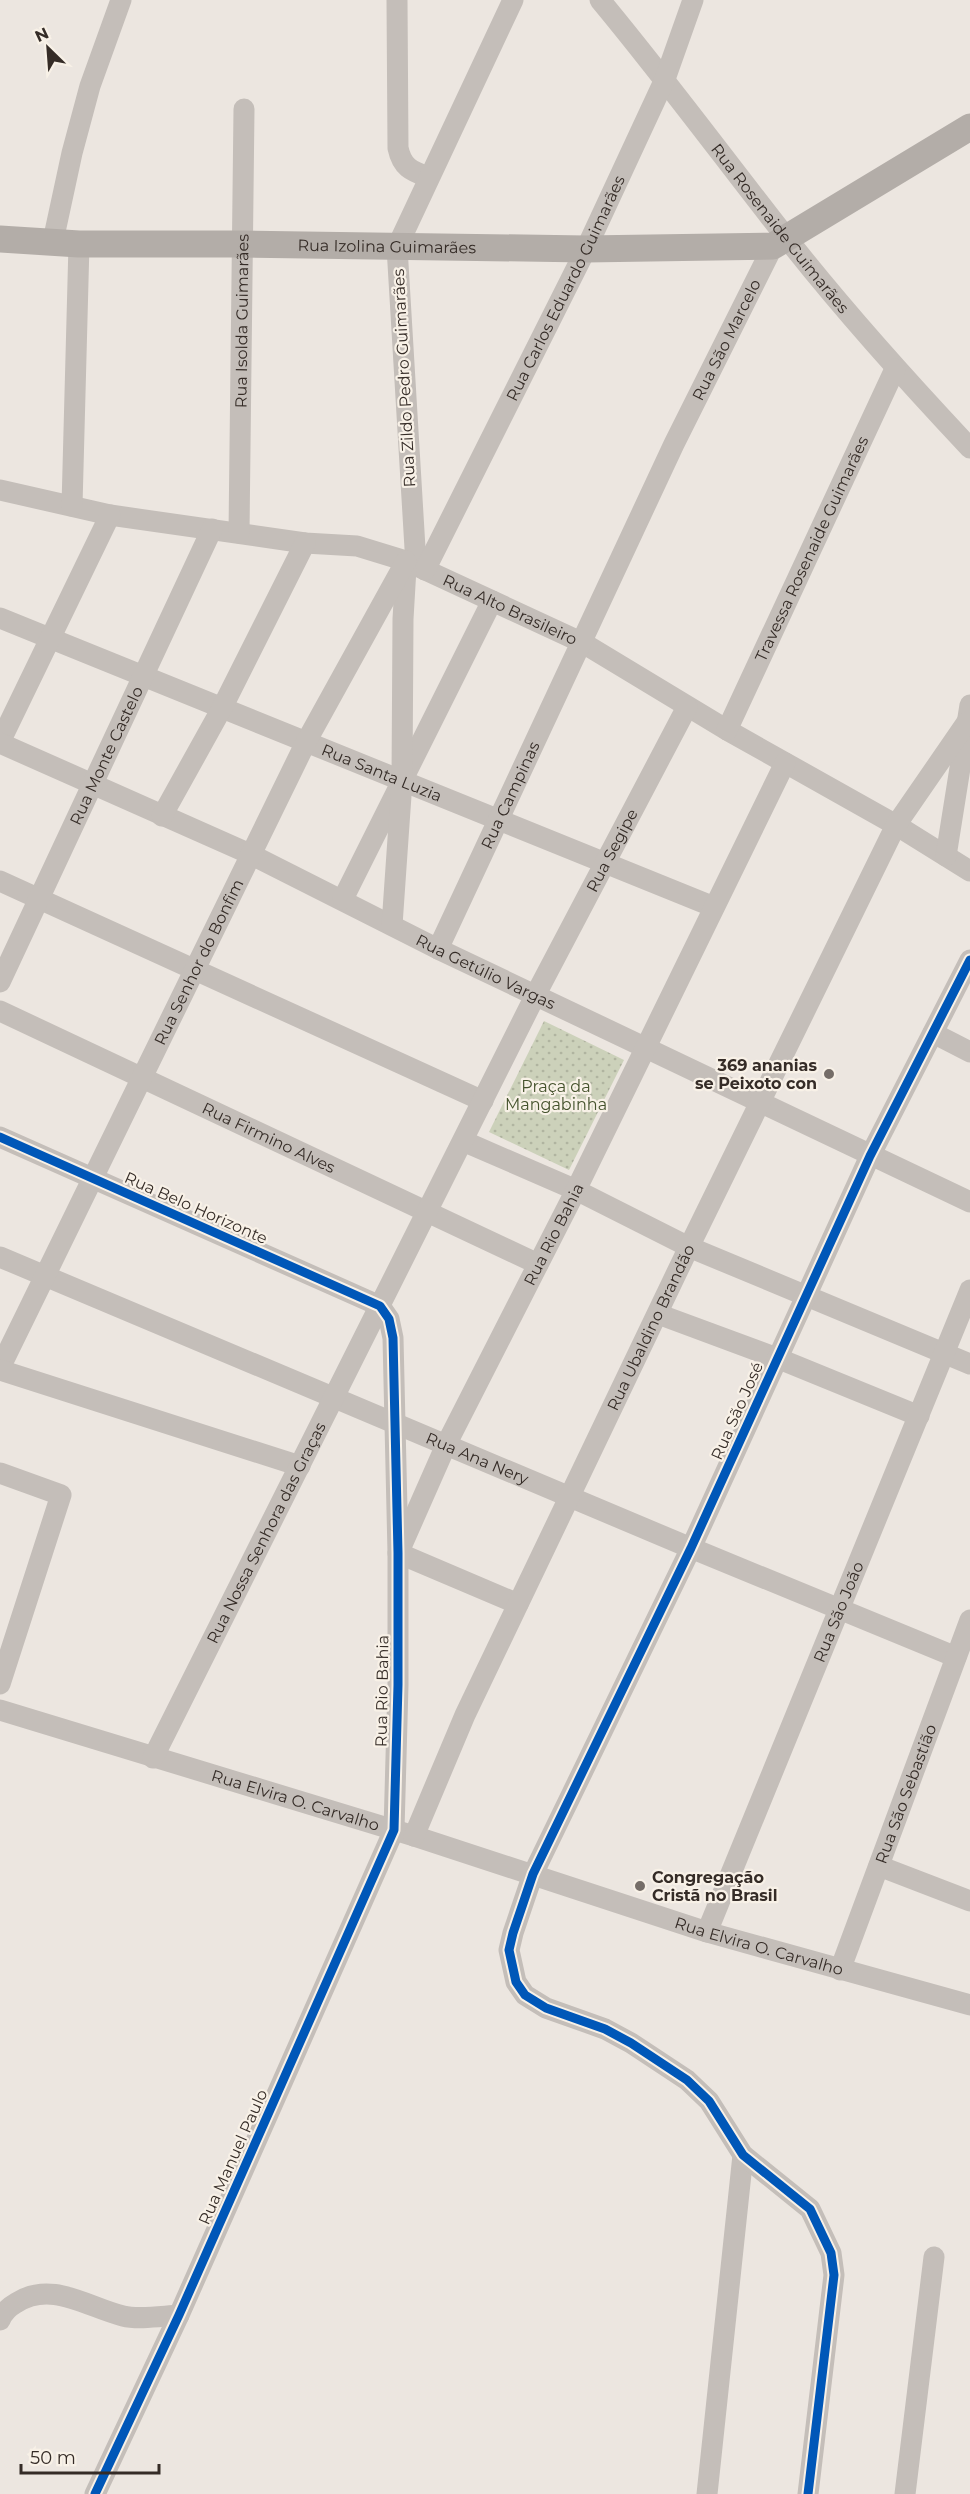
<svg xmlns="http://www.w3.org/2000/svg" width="970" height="2494" font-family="Montserrat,sans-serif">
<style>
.green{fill:url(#green-dots)}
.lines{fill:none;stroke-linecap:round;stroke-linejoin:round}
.minor{stroke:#c4beb9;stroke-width:21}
.major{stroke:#b3ada8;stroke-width:27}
.cycleway-casing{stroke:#f8f1e7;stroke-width:13}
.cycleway{stroke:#0057b8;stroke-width:9}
.poi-dot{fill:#756d68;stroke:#f8f1e7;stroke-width:2}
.labels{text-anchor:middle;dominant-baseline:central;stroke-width:4.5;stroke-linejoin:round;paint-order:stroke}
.street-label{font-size:16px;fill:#352c27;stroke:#f8f1e7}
.poi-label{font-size:16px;font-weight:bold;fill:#352c27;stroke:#f8f1e7;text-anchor:end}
.park-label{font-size:16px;fill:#44522c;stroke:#f8f1e7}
</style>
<defs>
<pattern id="green-dots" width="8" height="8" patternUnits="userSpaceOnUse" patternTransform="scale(1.5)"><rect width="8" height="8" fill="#ccd1ba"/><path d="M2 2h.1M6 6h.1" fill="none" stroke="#b0b4a0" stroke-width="1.8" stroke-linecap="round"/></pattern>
</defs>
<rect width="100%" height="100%" fill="#ece6e0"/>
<path class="green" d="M544,1021l80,39 -55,110 -80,-38z"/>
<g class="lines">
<g class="minor">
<path d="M397,0l1,148c4,19 13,23 30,29"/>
<path id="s1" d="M600,0c64,77 123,157 185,236 58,74 121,144 185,212"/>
<path d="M53,241l19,-88 18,-67 31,-86"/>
<path id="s2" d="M0,490l110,25 195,28 52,3 49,15 177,82 144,87 169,95 74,46"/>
<path d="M72,506l7,-262"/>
<path id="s3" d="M239,533l5,-424"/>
<path d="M416,565l-19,-318 116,-247"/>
<path id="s4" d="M425,570l161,-321 79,-170 28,-79"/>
<path id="s5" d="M0,618l714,289"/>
<path id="s6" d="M727,730l168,-361"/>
<path d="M0,742l110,-227"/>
<path id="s7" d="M0,743l250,111 188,95 532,253"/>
<path d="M162,816l60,-108 83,-165"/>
<path d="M946,856l24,-151"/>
<path d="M0,881l483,220"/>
<path d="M343,899l149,-298"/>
<path d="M392,925l10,-144 1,-162 3,-51"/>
<path id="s8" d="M438,949l236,-505 99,-198"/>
<path id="s9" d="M0,982l212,-453"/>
<path id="s10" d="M0,1011l538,253"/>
<path d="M933,1033l37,19"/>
<path d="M0,1137l380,169 9,13 4,19 5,215v132l-4,145 -215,485 -84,179"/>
<path d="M463,1141l113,49 113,57 281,117"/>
<path id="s11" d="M0,1257l691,291 265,109"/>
<path d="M658,1314l119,44 142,58"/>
<path id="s12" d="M0,1368l306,-626 100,-181"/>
<path d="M0,1370l300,96"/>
<path d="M0,1473l61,22 -61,189"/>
<path id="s13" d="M401,1547l45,-102 130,-255 209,-427"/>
<path d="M398,1553l120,51"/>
<path id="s14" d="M0,1710l414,126 293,96 263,73"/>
<path id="s15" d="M153,1758l383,-764 151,-287"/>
<path id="s16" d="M414,1836l51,-121 224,-468 207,-422 71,-103"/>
<path d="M879,1866l91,35"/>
<path id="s17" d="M707,1932l263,-642"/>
<path id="s18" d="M840,1970l130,-350"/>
<path d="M0,2320c3,-7 9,-13 16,-17 35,-23 71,4 107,13 16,4 39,0 56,-1"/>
<path d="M707,2494l36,-339"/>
<path d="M808,2494l26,-219 -3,-22 -21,-44 -67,-54 -34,-54 -22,-21 -56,-37 -26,-14 -59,-21 -21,-13 -9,-13 -7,-32 4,-17 20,-59 158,-326 179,-392 100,-196"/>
<path d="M905,2494l29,-237"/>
</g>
<path class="major" id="s19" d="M0,239l79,5h164l343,5 187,-3 197,-119"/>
<g class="cycleway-casing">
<g id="cycleway">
<path d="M0,1137l380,169 9,13 4,19 5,215v132l-4,145 -215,485 -84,179"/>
<path d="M808,2494l26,-219 -3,-22 -21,-44 -67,-54 -34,-54 -22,-21 -56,-37 -26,-14 -59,-21 -21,-13 -9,-13 -7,-32 4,-17 20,-59 158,-326 179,-392 100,-196"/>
</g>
</g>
<use href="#cycleway" class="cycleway"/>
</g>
<g class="poi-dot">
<circle cx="829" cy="1074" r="6"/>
<circle cx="640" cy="1886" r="6"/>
</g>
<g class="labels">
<g class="street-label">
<text stroke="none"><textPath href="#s1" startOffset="291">Rua Rosenaide Guimarães</textPath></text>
<text stroke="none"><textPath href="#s19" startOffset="387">Rua Izolina Guimarães</textPath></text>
<text stroke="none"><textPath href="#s4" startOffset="315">Rua Carlos Eduardo Guimarães</textPath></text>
<text stroke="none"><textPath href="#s3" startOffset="212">Rua Isolda Guimarães</textPath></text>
<text stroke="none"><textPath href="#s8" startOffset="674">Rua São Marcelo</textPath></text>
<text transform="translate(404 378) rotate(-93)">Rua Zildo Pedro Guimarães</text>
<text stroke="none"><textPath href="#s6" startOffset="200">Travessa Rosenaide Guimarães</textPath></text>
<text stroke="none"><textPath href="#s2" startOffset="528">Rua Alto Brasileiro</textPath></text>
<text stroke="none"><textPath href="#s9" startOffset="250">Rua Monte Castelo</textPath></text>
<text stroke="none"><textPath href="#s5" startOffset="412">Rua Santa Luzia</textPath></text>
<text stroke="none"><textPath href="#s8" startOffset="170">Rua Campinas</textPath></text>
<text stroke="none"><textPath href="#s15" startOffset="1017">Rua Segipe</textPath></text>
<text stroke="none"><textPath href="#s12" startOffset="452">Rua Senhor do Bonfim</textPath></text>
<text stroke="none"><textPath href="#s7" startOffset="537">Rua Getúlio Vargas</textPath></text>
<text stroke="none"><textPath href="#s10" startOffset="297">Rua Firmino Alves</textPath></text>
<text transform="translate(196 1208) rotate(24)">Rua Belo Horizonte</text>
<text stroke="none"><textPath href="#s13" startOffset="348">Rua Rio Bahia</textPath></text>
<text stroke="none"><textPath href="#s16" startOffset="561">Rua Ubaldino Brandão</textPath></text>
<text transform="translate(737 1411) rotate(-66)">Rua São José</text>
<text stroke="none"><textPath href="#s11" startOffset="518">Rua Ana Nery</textPath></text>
<text stroke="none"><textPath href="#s15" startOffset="252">Rua Nossa Senhora das Graças</textPath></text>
<text stroke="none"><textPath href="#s17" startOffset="346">Rua São João</textPath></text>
<text transform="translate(382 1691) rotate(-89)">Rua Rio Bahia</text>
<text stroke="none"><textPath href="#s18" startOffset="188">Rua São Sebastião</textPath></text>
<text stroke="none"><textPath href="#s14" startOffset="309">Rua Elvira O. Carvalho</textPath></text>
<text stroke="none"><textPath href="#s14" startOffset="795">Rua Elvira O. Carvalho</textPath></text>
<text transform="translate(233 2157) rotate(-66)">Rua Manuel Paulo</text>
</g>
<g class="poi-label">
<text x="817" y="1065">369 ananias<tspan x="817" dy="18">se Peixoto con</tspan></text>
<text x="652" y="1877" text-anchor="start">Congregação<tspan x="652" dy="18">Cristã no Brasil</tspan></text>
</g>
<g class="park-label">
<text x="556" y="1086">Praça da<tspan x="556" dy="18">Mangabinha</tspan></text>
</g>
</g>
<g transform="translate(48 48) rotate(335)" stroke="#f8f1e7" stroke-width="4.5" paint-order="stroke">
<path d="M0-4.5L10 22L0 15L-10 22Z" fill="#352c27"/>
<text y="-9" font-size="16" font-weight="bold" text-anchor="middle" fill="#352c27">N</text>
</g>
<path d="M21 2464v9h138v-9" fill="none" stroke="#352c27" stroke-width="3"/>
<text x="30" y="2464" font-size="18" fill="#352c27" stroke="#f8f1e7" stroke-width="4.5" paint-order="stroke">50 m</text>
</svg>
